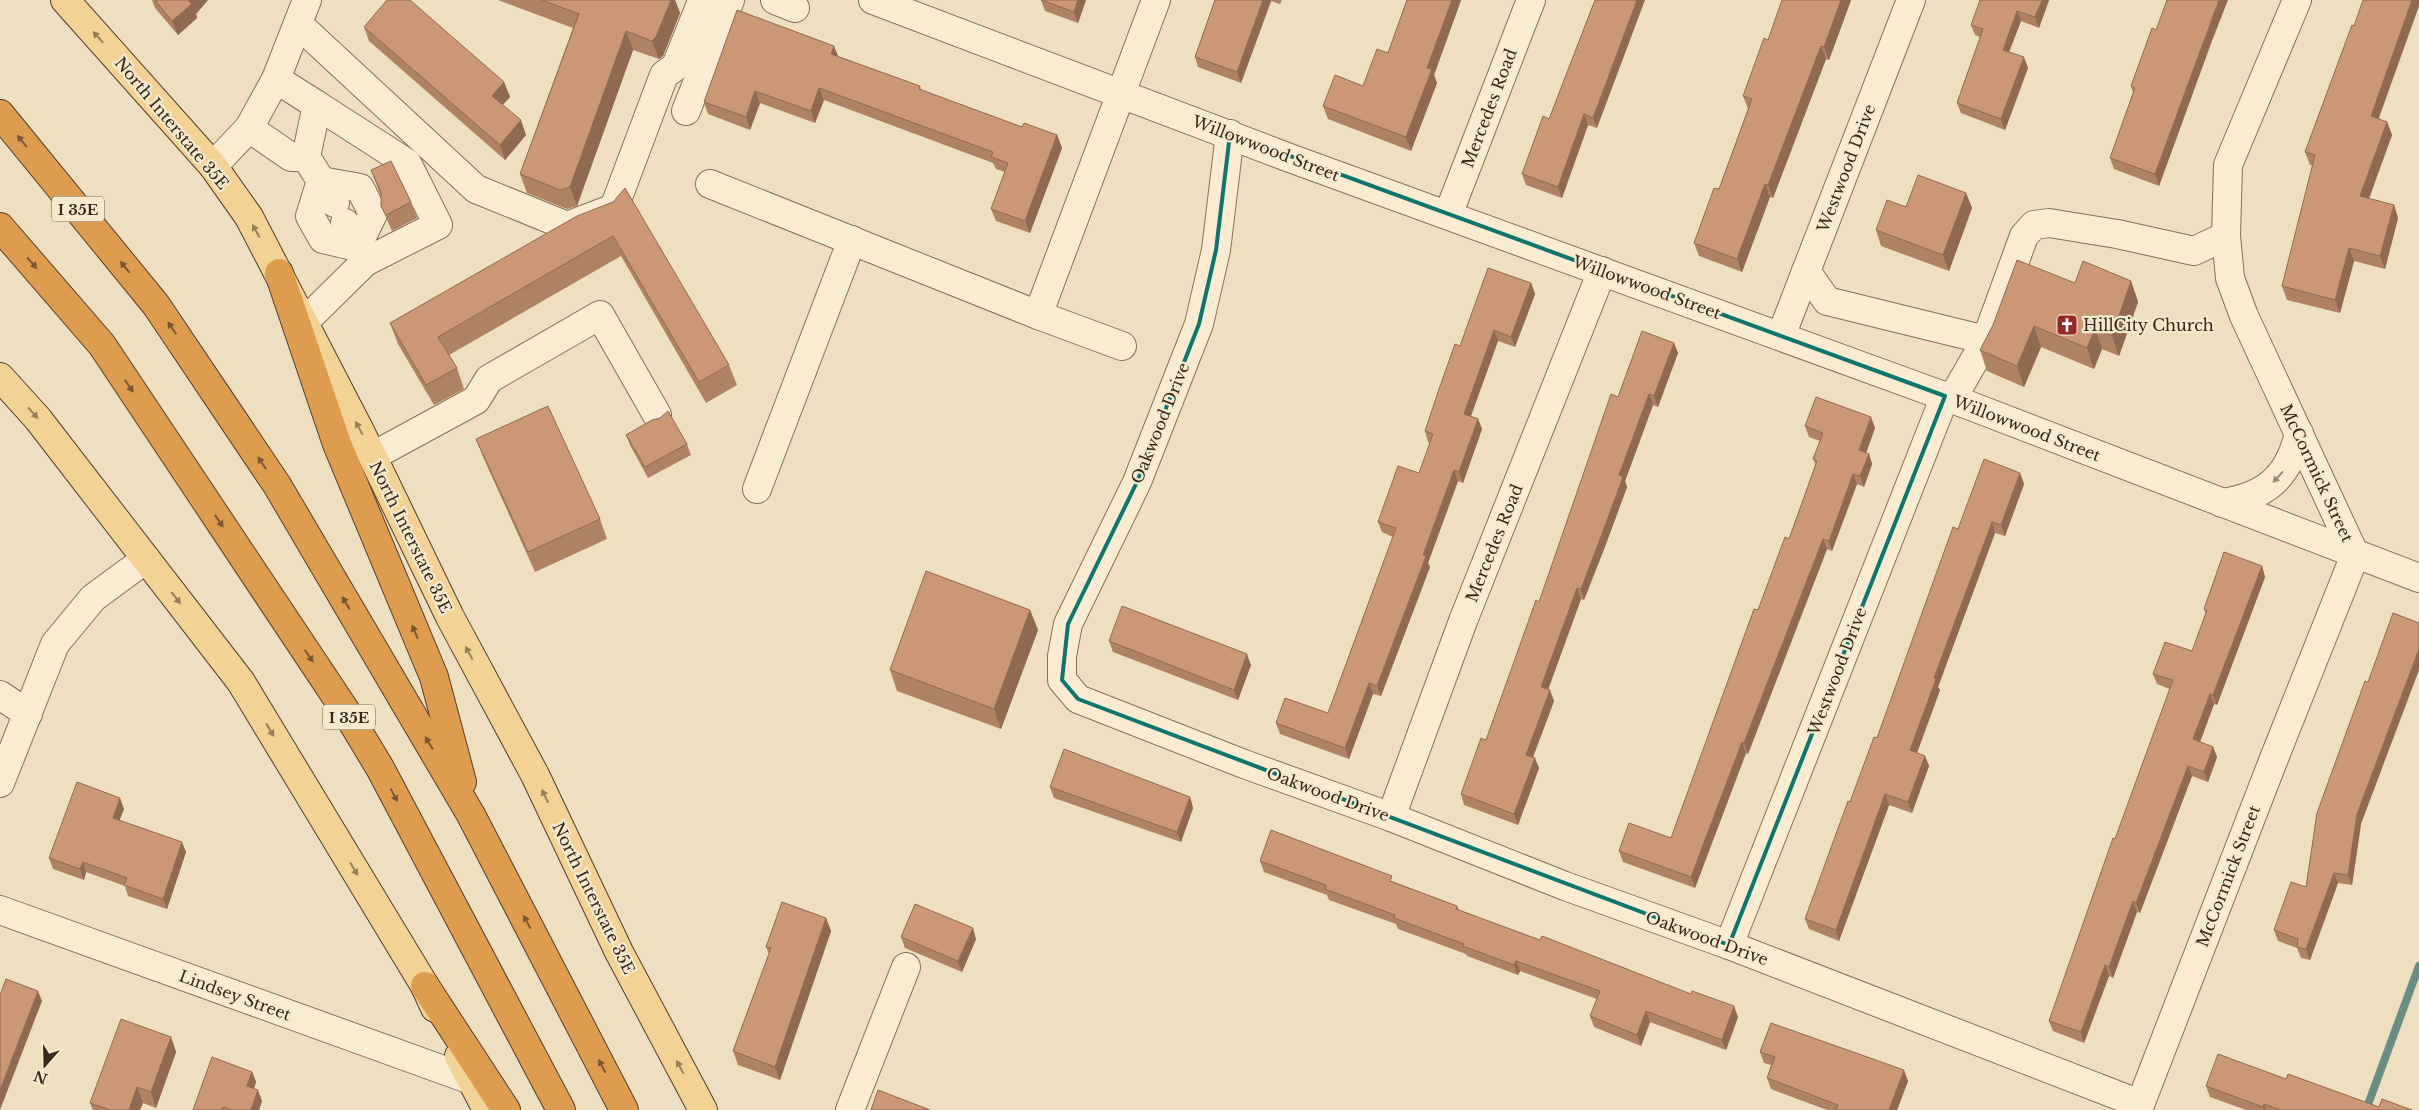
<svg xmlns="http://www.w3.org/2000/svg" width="2419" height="1110" font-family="'Libre Baskerville',serif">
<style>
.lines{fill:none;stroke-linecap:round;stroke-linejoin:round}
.stream{stroke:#698d83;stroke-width:8}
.minor-casing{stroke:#866f57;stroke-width:30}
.major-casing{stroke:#533d2c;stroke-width:30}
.highway-casing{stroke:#533d2c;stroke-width:30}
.minor{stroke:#f9ecd2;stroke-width:28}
.major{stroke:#f2d395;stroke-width:28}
.highway{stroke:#de9c4e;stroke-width:28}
.wall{fill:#af8264}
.shaded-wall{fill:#8f6a51}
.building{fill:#cc9774;stroke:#8f6a51}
.oneway{fill:#947e58}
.oneway2{fill:#795630}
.oneway3{fill:#978a77}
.marked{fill:none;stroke:#0f766e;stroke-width:4;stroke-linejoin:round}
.labels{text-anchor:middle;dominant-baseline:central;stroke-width:4.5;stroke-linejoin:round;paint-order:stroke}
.shield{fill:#f5e9ce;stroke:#6f6251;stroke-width:1}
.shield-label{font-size:15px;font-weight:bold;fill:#35281c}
.street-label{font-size:16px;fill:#35281c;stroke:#f5e9ce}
.poi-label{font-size:16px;fill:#35281c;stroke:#f5e9ce;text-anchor:start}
</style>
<rect width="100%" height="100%" fill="#eddfbf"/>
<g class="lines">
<path class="stream" d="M2366,1110l53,-144"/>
<g class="minor-casing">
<g id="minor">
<path d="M775,0l20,8"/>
<path d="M873,0l414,157 676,246 456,175"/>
<path d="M298,24l178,165 91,37 47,-18 50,-133 12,-9 26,-65"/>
<path d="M276,79l41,26 -11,52"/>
<path d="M317,105l90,58 31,62 -73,37"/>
<path d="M686,111l44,-111"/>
<path d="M249,128l42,29h15l29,46"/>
<path d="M1230,134l-14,116 -17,74 -62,158 -69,142 -6,32v24l16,19 166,65 147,53 174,69 164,59 411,159"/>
<path d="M213,166l36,-38 27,-49 31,-79"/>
<path d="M321,181l39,7 13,26 -16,33 -34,-8 -13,-23z"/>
<path d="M710,184l328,131"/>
<path d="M1448,215l83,-215"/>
<path d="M1806,271l21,30 159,39"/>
<path d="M298,328l67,-66 -20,-39"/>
<path d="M1781,336l130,-336"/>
<path d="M1122,346l-84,-31 118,-315"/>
<path d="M1963,403l-7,-11 30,-52 38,-104 10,-11 15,-2 68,11 77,17 32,-15"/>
<path d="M373,456l103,-56 13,-21 111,-64 57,100"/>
<path d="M757,489l95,-249"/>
<path d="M2222,503c43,-6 67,-26 77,-70"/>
<path d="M0,695l28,19"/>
<path d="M0,783l55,-139 38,-46 53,-39"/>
<path d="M1391,817l72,-196 139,-350"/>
<path d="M0,910l471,170"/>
<path d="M1729,945l216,-549"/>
<path d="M850,1110l56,-143"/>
<path d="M2138,1110l135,-349 82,-206 -111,-239 -14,-38 -4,-42 2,-71 69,-165"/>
</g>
</g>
<g class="major-casing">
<g id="major">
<path d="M65,0l148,166 36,51 112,216 89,184 85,158 84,177 84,158"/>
<path d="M0,377l38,42 203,263 184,304 10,22"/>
<path d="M459,1056l28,54"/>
</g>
</g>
<g class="highway-casing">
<g id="highway">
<path d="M0,114l156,191 121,180 194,330 153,295"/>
<path d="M0,227l102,118 243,365 35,58 181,342"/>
<path d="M279,273l58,171 97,233 28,105"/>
<path d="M425,986l81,124"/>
</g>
</g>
<use href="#minor" class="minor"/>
<use href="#major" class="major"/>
<use href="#highway" class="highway"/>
</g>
<g class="wall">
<path d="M152,0h56l-12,14 1,4 -19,17 -23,-27z"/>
<path d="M498,0h177l5,13 -17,43 -4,3 -26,-9 -56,156 -10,3 -40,-16 -7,-19 53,-146z"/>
<path d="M1041,0h45l-8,23 -33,-12z"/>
<path d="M1215,0h67l-2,4 -9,-3 -30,82 -43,-16 -3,-10z"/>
<path d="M1407,0h54l-27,75 3,8 -26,68 -83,-32 -5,-13 40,-20 25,-33z"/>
<path d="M1595,0l2,128 -9,-3 -26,73 -36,-13 -4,-11 27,-55z"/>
<path d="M1851,0l-22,60 -3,-1 -53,139 -3,-1 -28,75 -43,-16 -5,-13 25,-54 29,-80 -5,-13 25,-56z"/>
<path d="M2049,0l-10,28 -18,-7 -12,31 19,16 -23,62 -44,-17 -4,-10 23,-66 -5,-2 -4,-10z"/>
<path d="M364,27l140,55 6,15 -8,8 24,30 -21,25 -136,-119z"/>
<path d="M2210,46l-51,140 -45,-17 -4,-11 23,-65 -2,-7z"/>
<path d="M838,57l82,29 1,4 101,37 35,8 5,13 -32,85 -34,-12 -5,-12 14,-37 -9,-3 -3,-6 -169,-63 -9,23 -55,-20 -10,27 -42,-16 -4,-12z"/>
<path d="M2379,119l8,3 5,13 -23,64 25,6 4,13 -13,51 -31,-8 -14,52 -53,-13 -5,-14 31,-120 -3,-1 -5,-13z"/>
<path d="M371,170l40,32 6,16 -25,13 -11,-25v-10l-4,-10z"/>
<path d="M1966,193l6,15 -23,63 -68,-25 -5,-16 30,-23z"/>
<path d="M613,202l116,163 8,20 -31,18 -85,-147 -172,99 8,13 7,21 -30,16 -36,-61 -8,-21z"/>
<path d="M2131,281l7,21 -19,54 -17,-7 -8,20 -53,-22 -17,40 -37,-16 -7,-21 95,-67z"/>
<path d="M1531,283l4,11 -20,53 -17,-6 -27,75 7,3 4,10 -19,54 -5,-2 -30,82 2,4 -49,129 -8,-2 -24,65 -69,-25 -4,-11 52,-10 65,-176 -11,-5 -4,-10 41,-49 11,-30 -2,-1 -3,-11 35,-85z"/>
<path d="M1674,343l4,10 -20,54 -5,-2 -28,76 2,6 -21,57 -22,56 -3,-1 -33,91 6,11 -21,56 6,11 -21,57 -54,-20 -3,-11 25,-54 132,-343z"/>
<path d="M660,418l27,26 4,11 -43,23 -18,-33 -4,-10z"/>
<path d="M1805,426l70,2 -9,25 3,1 3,10 -8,23 -7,-3 -25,67 -5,-2 -79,205 -2,-1 -51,135 -72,-26 -4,-11 52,-13 87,-228 31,-71 27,-74 -3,-6 7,-18 -11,-4z"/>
<path d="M476,439l124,80 7,20 -72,33 -51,-113z"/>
<path d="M2020,473l4,11 -19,52 -10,-3 -57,154 2,3 -23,63 8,3 4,10 -17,47 -23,-8 -50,136 -30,-12 -4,-10 45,-117 27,-64 81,-209z"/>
<path d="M2262,566l3,11 -48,128 -3,-1 -14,38 13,5 4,10 -9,25 -16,-6 -52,137 -3,-1 -24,66 -4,-2 -25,67 -31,-12 -4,-10 121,-332 -13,-5 -4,-10 39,-23 14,-36 -2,-6z"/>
<path d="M1030,610l8,20 -37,99 -104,-38 -7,-21z"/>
<path d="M1109,641l142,24 -13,35 -125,-48z"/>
<path d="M1050,787l140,10 3,11 -12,34 -127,-44z"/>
<path d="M124,809l-5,12 67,31 -19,57 -39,-13 -3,-10 -39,-14 -2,8 -31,-11 -4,-11z"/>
<path d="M2361,824l-9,61 -14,-2 -28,77 -9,-2 -4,-10 -19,-7 -4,-11 32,-43z"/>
<path d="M1260,861l134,21 63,24 2,4 279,107 -12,33 -76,-28 -9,24 -47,-19 -4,-11 7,-17 -77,-28 -2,4 -51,-19 -1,-2 -68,-25 -2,-5 -67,-24 -2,-5 -63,-23z"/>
<path d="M826,918l5,13 -51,149 -42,-15 -5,-14 36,-97 -3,-7z"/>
<path d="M901,937l75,2 -14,33 -57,-24z"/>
<path d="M171,1037l5,15 -20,56 -13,-5 -3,7h-47l-3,-7z"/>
<path d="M1760,1052l148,29 -11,29h-70l-56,-21 -4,-11 4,-13 -7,-2z"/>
<path d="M252,1072l4,10 -2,7 8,12 -3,9h-66z"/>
<path d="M2286,1079l93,28 33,3h-166l-36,-13 -4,-11z"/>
</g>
<g class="shaded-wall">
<path d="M190,0h18l-12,14 1,4 -19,17 -6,-14z"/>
<path d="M671,0h4l5,13 -17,43 -4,3 -7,-18z"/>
<path d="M1078,0h8l-8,23 -4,-11z"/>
<path d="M1263,0h7l1,1 -30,82 -4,-11z"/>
<path d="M1452,0h9l-27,75 3,8 -26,68 -5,-14 21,-69z"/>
<path d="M1637,0h8l-48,128 -4,-10z"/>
<path d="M1841,0h10l-22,60 -5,-13z"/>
<path d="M2042,0h7l-10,28 -4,-11z"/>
<path d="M2219,0h9l-18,46 -51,140 -4,-12z"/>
<path d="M2412,0h7v6l-44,123 -4,-13z"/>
<path d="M2017,11l4,10 -15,39 -3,-10z"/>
<path d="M626,31l7,19 -56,156 -7,-19z"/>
<path d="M834,46l5,12 -8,-4z"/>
<path d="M1821,46l5,13 -53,139 -5,-13z"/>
<path d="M2024,57l4,11 -23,62 -4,-11z"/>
<path d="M504,82l6,15 -13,14 -5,-15z"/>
<path d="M819,88l5,12 -9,23 -4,-12z"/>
<path d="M755,91l5,12 -10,27 -4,-13z"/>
<path d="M1584,114l4,11 -26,73 -4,-11z"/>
<path d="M521,120l5,15 -21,25 -5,-15z"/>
<path d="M2387,122l5,13 -27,74 -5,-13z"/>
<path d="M1057,135l5,13 -32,85 -5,-12z"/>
<path d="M1765,184l5,13 -28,75 -5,-13z"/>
<path d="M1966,193l6,15 -23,63 -6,-16z"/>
<path d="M2394,205l4,13 -13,51 -5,-13z"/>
<path d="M2349,248l5,13 -14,52 -5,-13z"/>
<path d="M2131,281l7,21 -19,54 -7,-20z"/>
<path d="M1531,283l4,11 -20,53 -4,-10z"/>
<path d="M2034,326l7,21 -17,40 -7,-21z"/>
<path d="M2095,329l7,20 -8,20 -7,-21z"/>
<path d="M1494,330l4,11 -30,83 -4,-10z"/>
<path d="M1674,343l4,10 -20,54 -4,-11z"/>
<path d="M1649,394l4,11 -28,76 2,6 -21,57 -22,56 -3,-11 38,-114z"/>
<path d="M1871,417l4,11 -12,33 -4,-11z"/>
<path d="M1478,419l4,10 -19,54 -4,-11z"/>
<path d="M1869,454l3,10 -8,23 -4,-11z"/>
<path d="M1454,470l4,11 -30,82 2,4 -49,129 -4,-10z"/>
<path d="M2020,473l4,11 -19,52 -4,-11z"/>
<path d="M1853,474l4,10 -25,67 -3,-10z"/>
<path d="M1992,522l3,11 -57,154 2,3 -26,71 -4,-11 24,-72z"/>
<path d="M1823,539l4,10 -79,205 -4,-11z"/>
<path d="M2262,566l3,11 -48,128 -4,-10z"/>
<path d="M1577,588l4,11 -36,99 -4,-11z"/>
<path d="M1030,610l8,20 -37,99 -7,-20z"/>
<path d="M2419,649v21l-58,154 -9,61 -4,-10 9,-61z"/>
<path d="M1247,654l4,11 -13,35 -4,-10z"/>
<path d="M1369,683l4,11 -24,65 -4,-11z"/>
<path d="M1550,690l4,11 -24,64 -4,-10z"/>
<path d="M2210,694l4,10 -17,46 -4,-11z"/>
<path d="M1742,742l4,11 -51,135 -4,-11z"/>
<path d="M2213,747l4,10 -9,25 -4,-10z"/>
<path d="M1925,756l4,10 -17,47 -4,-11z"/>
<path d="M1535,758l4,10 -21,57 -4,-11z"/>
<path d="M2188,766l4,10 -52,137 -4,-10z"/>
<path d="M1885,794l4,11 -50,136 -3,-11z"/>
<path d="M1190,797l3,11 -12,34 -4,-10z"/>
<path d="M120,798l4,11 -8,20 -3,-11z"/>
<path d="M182,842l4,10 -19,57 -4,-10z"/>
<path d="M83,862l3,10 -2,8 -4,-11z"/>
<path d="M2334,873l4,10 -28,77 -4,-11z"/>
<path d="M2133,901l4,11 -24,66 -4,-11z"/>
<path d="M826,918l5,13 -51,149 -5,-13z"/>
<path d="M973,928l3,11 -14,33 -4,-11z"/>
<path d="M1516,961l4,10 -2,4 -4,-10z"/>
<path d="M2105,965l4,11 -25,67 -3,-11z"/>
<path d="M38,991l4,10 -42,109v-20z"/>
<path d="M1734,1006l4,11 -12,33 -4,-10z"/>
<path d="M1646,1011l4,11 -9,24 -4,-11z"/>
<path d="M171,1037l5,15 -20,56 -5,-16z"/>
<path d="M1904,1070l4,11 -11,29h-8z"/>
<path d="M252,1072l4,10 -5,15 -4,-11z"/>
<path d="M137,1087l6,16 -3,7h-11z"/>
<path d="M258,1090l4,11 -3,9h-8z"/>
<path d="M2264,1104l2,6h-2l-1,-3z"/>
</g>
<g class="building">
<path d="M155,0h35l-1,1 3,3 -20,17z"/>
<path d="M387,0h23l94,82 -12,14 29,24 -21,25 -136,-118z"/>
<path d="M542,0h129l-15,37 -4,4 -26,-10 -56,156 -10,3 -40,-16 59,-160z"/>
<path d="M1041,0h37l-4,12z"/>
<path d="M1215,0h48l-26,72 -42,-15z"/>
<path d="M1407,0h45l-25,68 5,1 -26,68 -83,-31 12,-31 28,11 14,-37 11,4z"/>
<path d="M1595,0h42l-44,118 -9,-4 -26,73 -36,-13 21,-58 6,3z"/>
<path d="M1782,0h59l-17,47 -3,-1 -53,139 -3,-1 -28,75 -43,-16 20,-55 5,1 33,-90 -9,-3 21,-58 4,2z"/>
<path d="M1980,0h62l-7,17 -18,-6 -14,39 21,7 -23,62 -44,-16 26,-74 -12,-4z"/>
<path d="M2167,0h52l-64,174 -45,-16 25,-70 -4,-2 21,-58 4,2z"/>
<path d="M2363,0h49l-41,116 16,6 -27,74 34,9 -14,51 -31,-8 -14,52 -53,-14 33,-131 -10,-3 47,-127 2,1z"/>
<path d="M737,10l97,36 -3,8 89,32 -1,3 103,38 2,-4 33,12 -32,86 -34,-12 17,-46 -17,-6 2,-5 -174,-64 -8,23 -56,-20 -9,26 -42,-15z"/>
<path d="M391,161l20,41 -25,13 -5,-9v-14l-10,-22z"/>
<path d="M1918,175l48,18 -23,62 -67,-25 11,-30 19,7z"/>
<path d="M625,188l104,177 -30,17 -86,-146 -175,101 19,31 -31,17 -36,-62 187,-107 36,-14z"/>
<path d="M2017,260l58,23 8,-22 48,20 -19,55 -17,-7 -8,19 -53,-22 -17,40 -37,-16 13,-25z"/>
<path d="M1488,268l43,15 -20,54 -17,-7 -30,84 14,5 -19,53 -5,-2 -31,85 3,1 -49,130 -8,-3 -24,65 -69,-25 9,-25 43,15 68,-185 -18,-6 20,-56 21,7 14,-39 -8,-3 14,-42 16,-45 5,2z"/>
<path d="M1642,331l32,12 -20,53 -5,-2 -30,81 4,2 -21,57 -21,55 -4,-1 -36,99 9,3 -24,65 9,3 -21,56 -53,-20 20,-56 5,2 50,-140 3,2 72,-208 7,3z"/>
<path d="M1816,397l55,20 -12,33 10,4 -9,22 -7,-2 -24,67 -6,-2 -79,204 -2,-1 -51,135 -72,-26 10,-28 42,15 83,-229 4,1 27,-73 4,2 28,-78 -4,-2 10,-26 -18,-7z"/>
<path d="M548,406l52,113 -72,33 -52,-113z"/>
<path d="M668,411l19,33 -42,23 -19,-32 26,-15 8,-2z"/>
<path d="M1984,459l36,14 -19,52 -9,-3 -58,156 2,1 -26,71 15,6 -17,46 -23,-8 -49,136 -31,-11 43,-118 2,1 24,-65 3,1 76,-211 5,2z"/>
<path d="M2224,552l38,14 -49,129 -3,-1 -17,45 20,8 -9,25 -16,-6 -52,137 -3,-2 -24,66 -4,-2 -24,67 -32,-11 64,-183 2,1 58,-159 -20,-6 12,-32 27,9 15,-41 -3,-1z"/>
<path d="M926,571l104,39 -36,99 -104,-39z"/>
<path d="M1122,606l125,48 -13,36 -125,-49z"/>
<path d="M2393,613l26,10v26l-62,165 -9,61 -14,-2 -28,76 -9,-2 1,-8 -24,-9 17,-48 15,5 11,-74 48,-132 3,1z"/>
<path d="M1064,749l126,48 -13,35 -127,-45z"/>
<path d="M77,782l43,16 -7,20 69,24 -19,57 -39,-14 3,-7 -44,-16 -3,7 -31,-11z"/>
<path d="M1271,830l121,46 -2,5 67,25 -1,3 84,31 2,-4 149,58 1,-3 42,15 -12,34 -76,-29 -9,24 -47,-19 10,-25 -84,-30 -2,4 -51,-19 1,-2 -70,-26 1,-3 -70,-26 1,-4 -66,-24z"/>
<path d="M782,902l44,16 -51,149 -42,-16 38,-103 -5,-1z"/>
<path d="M915,904l58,24 -15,33 -57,-24z"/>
<path d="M6,979l32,12 -38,99v-95z"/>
<path d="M121,1019l50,18 -20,55 -14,-5 -8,23h-19l-20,-7z"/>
<path d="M1771,1023l133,47 -15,40h-53l2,-5 -71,-27 8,-21 -15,-5z"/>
<path d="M2218,1054l68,25 2,-5 91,33 3,-8 30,11h-131l-17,-6 -1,3 -57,-21z"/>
<path d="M212,1057l40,15 -5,14 11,4 -7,20h-19l-9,-3 -1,3h-29z"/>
<path d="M878,1090l52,20h-59z"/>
</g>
<defs><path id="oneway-solid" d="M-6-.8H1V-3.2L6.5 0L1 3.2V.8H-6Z" transform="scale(1.25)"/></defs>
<g class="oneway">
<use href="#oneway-solid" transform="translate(98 37) rotate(-132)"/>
<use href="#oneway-solid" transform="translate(256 231) rotate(-119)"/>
<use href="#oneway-solid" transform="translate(33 413) rotate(48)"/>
<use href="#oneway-solid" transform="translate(359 428) rotate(-118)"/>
<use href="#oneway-solid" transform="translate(176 598) rotate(52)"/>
<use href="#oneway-solid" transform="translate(469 653) rotate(-118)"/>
<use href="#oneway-solid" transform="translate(270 730) rotate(59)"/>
<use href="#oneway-solid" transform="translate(545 796) rotate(-115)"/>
<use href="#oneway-solid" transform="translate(354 869) rotate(59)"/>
<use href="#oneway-solid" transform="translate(680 1067) rotate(-118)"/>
</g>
<g class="oneway2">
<use href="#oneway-solid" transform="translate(22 141) rotate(-129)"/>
<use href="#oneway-solid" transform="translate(32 263) rotate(49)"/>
<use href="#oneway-solid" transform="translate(125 267) rotate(-129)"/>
<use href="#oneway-solid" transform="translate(172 328) rotate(-124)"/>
<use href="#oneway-solid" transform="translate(129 386) rotate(56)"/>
<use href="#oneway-solid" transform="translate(262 463) rotate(-124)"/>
<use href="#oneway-solid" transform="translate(219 521) rotate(56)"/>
<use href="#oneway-solid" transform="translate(346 603) rotate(-121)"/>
<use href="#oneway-solid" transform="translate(415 632) rotate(-113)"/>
<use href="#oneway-solid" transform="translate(309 656) rotate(56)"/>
<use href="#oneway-solid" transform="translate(429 743) rotate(-121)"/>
<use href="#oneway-solid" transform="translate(394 795) rotate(62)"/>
<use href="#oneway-solid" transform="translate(527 922) rotate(-118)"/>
<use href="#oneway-solid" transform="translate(602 1066) rotate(-117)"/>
</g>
<use class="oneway3" href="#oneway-solid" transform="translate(2278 477) rotate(132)"/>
<path class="marked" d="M1230,134l715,262 -216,549 -651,-246 -16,-19 6,-56 69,-142 62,-158 17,-74z"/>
<defs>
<g id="church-square" transform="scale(1.125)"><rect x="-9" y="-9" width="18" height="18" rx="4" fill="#95282b" stroke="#f5e9ce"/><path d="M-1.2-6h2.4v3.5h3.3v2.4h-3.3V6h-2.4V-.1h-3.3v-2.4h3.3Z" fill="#fff"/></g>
</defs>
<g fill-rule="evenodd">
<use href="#church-square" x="2067" y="325"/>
</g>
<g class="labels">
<g class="shield">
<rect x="52" y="196.5" width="52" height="25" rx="4"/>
<rect x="323" y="704.5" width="52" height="25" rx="4"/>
</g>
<g class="shield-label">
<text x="78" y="209">I 35E</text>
<text x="349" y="717">I 35E</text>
</g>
<g class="street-label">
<text transform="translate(1489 108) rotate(-69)">Mercedes Road</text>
<text transform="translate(172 123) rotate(50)">North Interstate 35E</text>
<text transform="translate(1266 148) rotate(21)">Willowwood Street</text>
<text transform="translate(1846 168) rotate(-69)">Westwood Drive</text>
<text transform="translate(1647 287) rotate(20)">Willowwood Street</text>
<text transform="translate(1160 423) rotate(-68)">Oakwood Drive</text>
<text transform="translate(2027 428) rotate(21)">Willowwood Street</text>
<text transform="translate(2317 473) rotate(65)">McCormick Street</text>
<text transform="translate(411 537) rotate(64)">North Interstate 35E</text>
<text transform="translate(1494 543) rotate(-68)">Mercedes Road</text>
<text transform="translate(1837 671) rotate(-69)">Westwood Drive</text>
<text transform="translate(1328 794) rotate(20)">Oakwood Drive</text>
<text transform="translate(2228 876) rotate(-69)">McCormick Street</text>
<text transform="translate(594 898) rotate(64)">North Interstate 35E</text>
<text transform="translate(1707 938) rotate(20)">Oakwood Drive</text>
<text transform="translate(235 995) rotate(20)">Lindsey Street</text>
</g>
<g class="poi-label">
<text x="2083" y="325">HillCity Church</text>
</g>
</g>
<g transform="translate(45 1065) rotate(200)" stroke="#f5e9ce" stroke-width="4" paint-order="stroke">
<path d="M0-4L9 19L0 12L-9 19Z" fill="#35281c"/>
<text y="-8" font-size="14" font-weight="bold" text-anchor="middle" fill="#35281c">N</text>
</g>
</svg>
